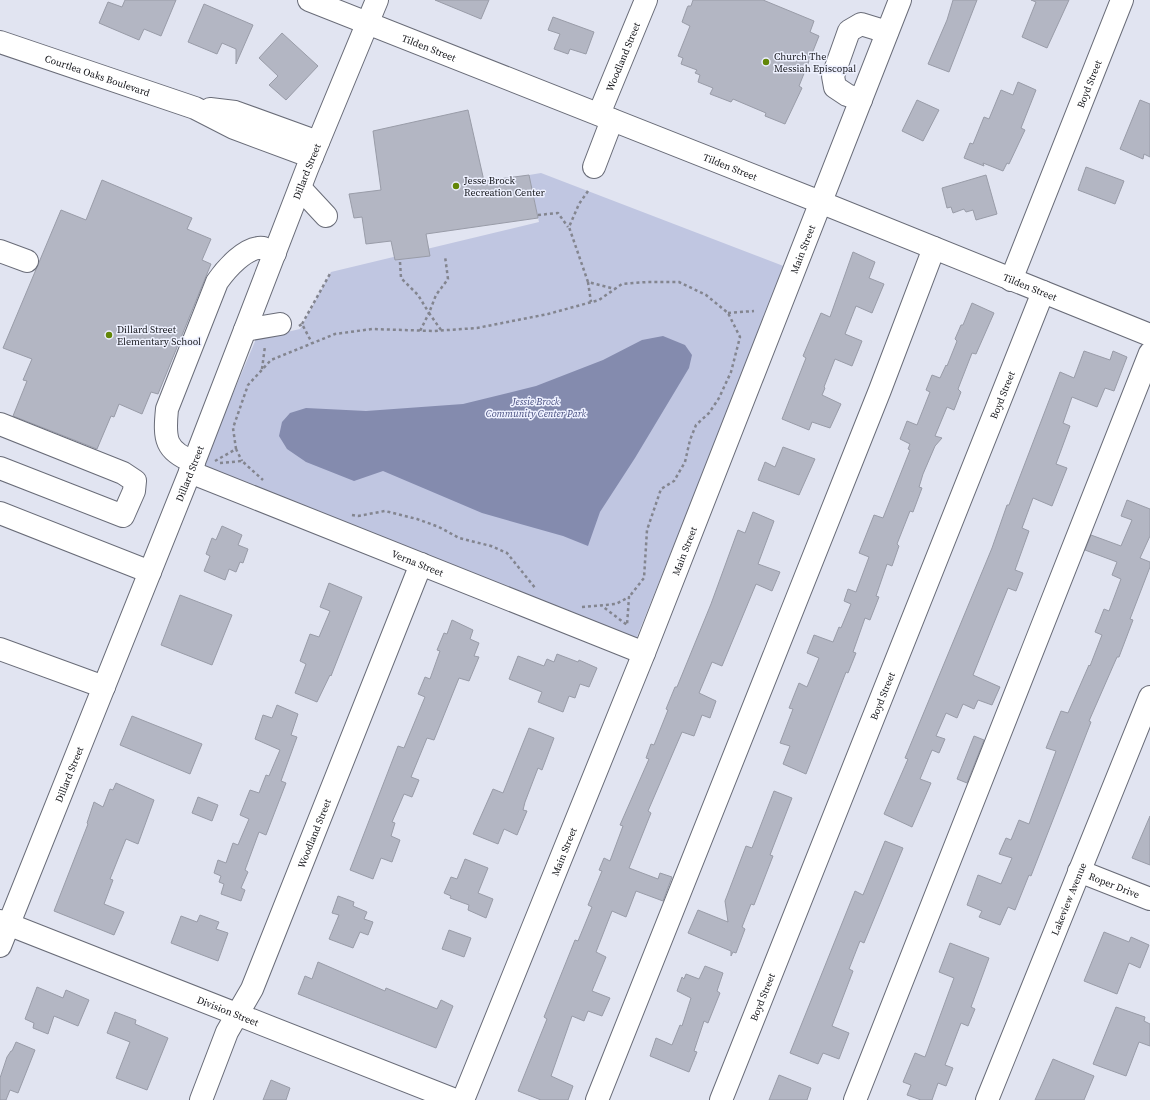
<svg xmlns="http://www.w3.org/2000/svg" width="1150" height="1100" font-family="'Source Serif 4',serif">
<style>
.green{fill:#c0c6e1}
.water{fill:#848bae}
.building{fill:#b3b6c3;stroke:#999ca8}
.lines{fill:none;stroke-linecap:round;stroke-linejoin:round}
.minor-casing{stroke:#696c78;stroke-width:24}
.path{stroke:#83858f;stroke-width:2.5;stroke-dasharray:3 3;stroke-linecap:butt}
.minor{stroke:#fff;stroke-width:22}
.poi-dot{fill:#628607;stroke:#eef1ff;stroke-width:1.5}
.labels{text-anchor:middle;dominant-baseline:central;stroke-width:3;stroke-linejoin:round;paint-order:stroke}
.street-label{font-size:10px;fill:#15161b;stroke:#eef1ff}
.poi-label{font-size:10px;fill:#15161b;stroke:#eef1ff;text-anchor:start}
.park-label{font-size:10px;font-style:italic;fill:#464d7f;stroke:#eef1ff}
</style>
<rect width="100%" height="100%" fill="#e1e4f1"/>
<path class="green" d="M541,173l245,94 -150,372 -434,-172 54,-128 44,-10 31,-57 208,-50 -10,-47z"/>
<path class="water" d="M663,336l22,9 7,10 -3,13 -54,90 -35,54 -12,34 -25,-10 -81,-23 -99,-42 -29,10 -48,-19 -19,-13 -8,-13 3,-14 8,-9 16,-5 60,3 97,-7 73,-18 67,-26 39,-20z"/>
<g class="building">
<path d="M125,0h51l-15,36 -17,-7 -5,11 -40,-17 9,-21 14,5z"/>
<path d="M435,0h54l-8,19z"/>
<path d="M693,0h70l51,21 -4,11 9,4 -20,50 3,2 -17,36 -20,-8 1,-3 -33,-14 -2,3 -21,-8 3,-6 -15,-6 2,-7 -5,-2 2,-3 -16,-6 2,-6 -5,-2 12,-30 -8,-4 5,-14 1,-2h3z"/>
<path d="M953,0h24l-28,72 -21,-8 19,-44z"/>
<path d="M1031,0h38l-22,48 -25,-11 14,-35z"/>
<path d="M204,4l49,21 -17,39v-15l-14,-6 -5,11 -29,-12z"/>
<path d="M553,17l41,15 -8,22 -16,-5 -2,5 -14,-5 6,-15 -12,-4z"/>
<path d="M282,33l36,33 -32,34 -17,-15 9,-9 -19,-18z"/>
<path d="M1018,82l18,8 -15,38 4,2 -16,34 -2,-1 -4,8 -20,-8 1,3 -20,-8 6,-15 3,1 11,-27 5,2 12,-29 12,5z"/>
<path d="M917,100l22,10 -16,31 -21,-10z"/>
<path d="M1140,100l10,4v53l-6,-3 -1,5 -23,-10z"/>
<path d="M468,110l16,71 45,-6 9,43 -112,16 4,22 -35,4 -4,-19 -25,3 -4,-27 -8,1 -5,-24 32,-4 -8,-59z"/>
<path d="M1086,167l38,14 -9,23 -37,-14z"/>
<path d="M986,175l11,39 -21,6 -3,-10 -7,2 -2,-3 -11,4 -2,-6 -4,1 -5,-20z"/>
<path d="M102,180l90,38 -5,11 24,10 -9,21 9,4 -53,130 -7,-2 -9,22 -23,-10 -5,13 -3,-1 -14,33 -84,-33 14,-35 -4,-1 9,-21 -29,-11 58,-138 25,10z"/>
<path d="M853,252l22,10 -6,16 15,6 -12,29 -16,-7 -11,28 17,7 -10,25 -17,-7 -11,28 1,1 -3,7 19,9 -11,24 -18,-6 -3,8 -27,-11 24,-61 -3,-2 18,-43 9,4z"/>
<path d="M972,303l22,10 -18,41 -4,-1 -14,36 3,3 -7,18 -7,-3 -12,29 7,2 -7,8 -12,28 -4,13 3,1 -9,24 -3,-1 -13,33 2,2 -7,20 -5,-2 -11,32 3,1 -9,23 -5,-2 -12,34 3,1 -8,20 -2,-1 -40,102 -23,-10 7,-18 -10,-3 13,-34 -4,-1 10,-25 8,4 12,-29 -12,-5 7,-18 19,7 6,-15 2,1 10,-24 -7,-3 4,-12 8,3 13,-35 -10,-4 15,-38 9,3 27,-68 -2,-1 2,-5 -10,-5 7,-18 10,4 13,-33 -4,-2 6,-15 8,3 6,-13 1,1 10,-25 -2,-2 6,-14h2z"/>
<path d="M1084,351l26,9 3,-9 14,6 -13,34 -9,-3 -8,19 -25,-10 -9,26 7,3 -14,38 11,4 -15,38 -19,-8 -11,30 7,3 -14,39 8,3 -7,18 -8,-3 -35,87 27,12 -8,18 -14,-5 -4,9 -11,-5 -6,14 -11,-5 -10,23 9,3 -6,14 -7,-3 -12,29 11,4 -19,44 -28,-13 24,-55 -3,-1 87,-210 15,-43h2l51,-133 14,6z"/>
<path d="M783,447l32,12 -16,36 -41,-15 7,-18 10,5z"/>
<path d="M1127,500l23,9v27l-10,22 10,4v5l-20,52 3,1 -14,37h-2l-28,64 2,1 -60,154 -2,-1 -14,35 -7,-3 -8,18 -21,-8 3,-6 -15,-6 11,-30 23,9 11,-26 -13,-4 7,-16 5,2 8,-20 10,4 27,-73 -10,-3 15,-37 7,2 21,-48 1,1 12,-31 -7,-3 9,-23 5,2 12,-32 -9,-4 5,-13 -32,-12 6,-15 30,11 11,-26 -11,-4z"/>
<path d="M753,512l21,9 -16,43 22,8 -8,19 -16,-7 -34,82 -10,-4 -13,31 17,8 -6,17 -8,-3 -8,21 -12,-4 -34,79 3,2 -22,55 29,11 2,-6 12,4 -9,24 -27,-10 -10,26 -14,-6 -16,41 10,5 -14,34 18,7 -8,18 -14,-5 -4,10 -12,-5 -21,60 22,10 -5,14h-27l-23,-9 29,-72 -3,-2 31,-77 3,1 14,-34 -4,-2 14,-34 -3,-1 5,-12 6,3 13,-35 -3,-1 29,-66 -3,-1 5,-14 3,1 14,-35 -2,-1 9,-22h2l34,-83 27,-74 7,3z"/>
<path d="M222,526l20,9 -4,10 10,4 -5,14 -3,-1 -4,10 -7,-3 -4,11 -21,-9 6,-15 -4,-2 6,-16 4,2z"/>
<path d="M329,583l33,14 -31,79 -1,-1 -13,27 -22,-9 11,-29 -6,-3 10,-27 9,3 11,-26 -10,-4z"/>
<path d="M180,595l52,20 -20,50 -51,-20z"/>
<path d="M452,620l21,10 -3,9 9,4 -5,13 5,1 -10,24 -10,-3 -25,62 -7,-2 -16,39 8,3 -7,17 -8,-3 -12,28 3,1 -4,13 9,4 -8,22 -11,-4 -8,21 -23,-9 48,-124 6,2 21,-51 -7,-3 7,-17 5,2 10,-28 -3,-1 7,-17 3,1z"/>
<path d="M557,654l21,8 1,-2 18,8 -8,19 -9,-3 -5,14 -6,-2 -6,16 -25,-10 4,-10 -33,-13 9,-23 26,10 3,-7 7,3z"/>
<path d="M277,705l21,9 -7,21 6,2 -16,44 5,2 -20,52 -7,-3 -14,38 3,2 -7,16 4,2 -4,11 -20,-7 3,-10 -5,-2 2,-6 -7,-3 4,-13 8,3 7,-20 5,2 11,-26 -9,-4 10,-25 9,3 7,-18 3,1 11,-26 -25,-11 8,-24 9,3z"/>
<path d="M132,716l70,28 -12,30 -70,-29z"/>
<path d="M529,728l25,10 -12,32 -4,-2 -13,34 -2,8 4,1 -10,24 -13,-6 -6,15 -25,-10 20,-45 10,4z"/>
<path d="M974,736l10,4 -17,43 -10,-4z"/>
<path d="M116,783l38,17 -16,44 -12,-5 -16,40 3,1 -9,24 20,8 -10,23 -60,-24 34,-87 -1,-1 7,-21 9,5 7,-18 3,1z"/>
<path d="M774,791l18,7 -22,57 3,1 -19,49 -3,-1 -9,23 3,2 -9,24 -3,-1 -2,4v-5l-43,-18 10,-23 30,12 -3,-21 21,-55 6,2z"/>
<path d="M198,797l20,8 -6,16 -20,-8z"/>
<path d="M1150,816v49l-18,-7z"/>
<path d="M885,841l18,7 -39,95 -4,-2 -11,28 4,2 -21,55 17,7 -10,26 -16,-6 -5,11 -28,-11 65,-162 8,4z"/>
<path d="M465,859l23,9 -10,25 15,6 -7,19 -18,-8 1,-5 -19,-7 1,-2 -7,-3 7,-16 6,2z"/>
<path d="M338,896l16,6 -1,4 14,6 -3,7 9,3 -5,13 -8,-3 -7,16 -24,-9 10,-24 -7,-2z"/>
<path d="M200,915l19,7 -3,7 12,4 -10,28 -47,-18 10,-27 16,6z"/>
<path d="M449,930l22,8 -7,19 -22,-8z"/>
<path d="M1104,932l25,10 2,-5 18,8 -9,23 -11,-5 -12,31 -33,-13z"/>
<path d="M950,943l39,15 -18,49 4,2 -7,17 -7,-3 -16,42 8,3 -7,18 -8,-3 -6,17h-11l-14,-5 4,-10 -8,-3 12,-29 10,4 29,-79 -15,-6z"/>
<path d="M318,962l67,29 1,-3 51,21 4,-9 12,6 -17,42 -138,-54 7,-18 7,3z"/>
<path d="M705,966l18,7 -6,18 3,2 -12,30 -4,-2 -10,30 3,1 -8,20 -39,-16 6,-18 16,7 8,-20 2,1 9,-28 -14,-7 5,-14 2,2 2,-5 13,5z"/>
<path d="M37,987l26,11 3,-8 23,10 -11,26 -24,-10 -6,18 -15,-6 1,-5 -9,-4z"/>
<path d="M1116,1007l29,10 -1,4 6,3v22l-11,-4 -13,34 -33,-12z"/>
<path d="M115,1012l21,8 -1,4 33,14 -21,52 -31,-12 14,-36 -23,-9z"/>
<path d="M16,1042l19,8 -17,43 -8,-3 -4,10h-6v-22l7,-21 4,-6h1z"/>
<path d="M1053,1059l41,17 -10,24h-49z"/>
<path d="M779,1075l32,13 -4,12h-38z"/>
<path d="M271,1080l19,8 -4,12h-23z"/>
</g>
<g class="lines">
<g class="minor-casing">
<g id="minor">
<path id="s1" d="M309,0l511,202 330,133"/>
<path id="s2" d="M0,42l195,66 39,20 78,29"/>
<path d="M861,100l-14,-5 -12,-8 -2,-11 16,-45 12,-7 26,8"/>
<path d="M210,109l25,3 83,30"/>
<path id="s3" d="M599,114l47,-114"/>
<path d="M594,167l18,-47"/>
<path d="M300,188l26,28"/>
<path d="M0,251l27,10"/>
<path id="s4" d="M1011,280l111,-280"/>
<path d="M245,330l35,-6"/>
<path d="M0,424l123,49 12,8 -1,10 -11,25 -123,-48"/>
<path d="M194,462c-29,-11 -30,-23 -27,-53l50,-127c9,-13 29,-36 46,-34 3,1 8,4 12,5"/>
<path id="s5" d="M190,472l454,181"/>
<path d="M0,513l150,59"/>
<path d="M0,649l104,38"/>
<path id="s6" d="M1079,871l71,28"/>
<path id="s7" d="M0,921l455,179"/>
<path id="s8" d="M0,946l194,-484 113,-293 70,-169"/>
<path id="s9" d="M201,1100l26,-68 25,-43 169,-425"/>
<path id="s10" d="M463,1100l181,-447 256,-653"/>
<path d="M597,1100l283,-710 54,-142"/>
<path id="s11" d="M721,1100l322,-808"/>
<path d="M855,1100l295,-747"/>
<path id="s12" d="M987,1100l163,-403"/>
</g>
</g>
<g class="path">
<path d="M588,191l-9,13 -10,23 19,55 27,7"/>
<path d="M538,215l20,-2 10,14"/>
<path d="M400,262l1,16 17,17 11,18 -9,18"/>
<path d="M588,282l3,20"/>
<path d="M728,313l26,-2"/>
<path d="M302,324l29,-52"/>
<path d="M299,326l3,-2 10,19"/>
<path d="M441,330l-12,-17 7,-18 12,-16 -3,-23"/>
<path d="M262,369l3,-23"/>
<path d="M236,449l-3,-21 15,-43 23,-25 64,-26 37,-5 62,2 43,-3 71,-14 51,-14 23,-16 25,-2h32l27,13 22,18 12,24 -9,35 -12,26 -10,15 -13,12 -6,15 -5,22 -11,19 -13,8 -14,41 -3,48 -15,19"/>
<path d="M215,461l21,-12 6,12"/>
<path d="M220,463l22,-2 21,19"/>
<path d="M352,515l6,1 27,-5 32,8 22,8 20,11 32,8 16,7 29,36"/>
<path d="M582,607l34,-3 13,-7 -2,28 -25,-19"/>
</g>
<use href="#minor" class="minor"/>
</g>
<g class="poi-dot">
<circle cx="766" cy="62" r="4"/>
<circle cx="456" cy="186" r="4"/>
<circle cx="109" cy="335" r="4"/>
</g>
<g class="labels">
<g class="street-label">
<text stroke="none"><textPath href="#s1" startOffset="129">Tilden Street</textPath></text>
<text stroke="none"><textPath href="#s3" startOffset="62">Woodland Street</textPath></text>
<text stroke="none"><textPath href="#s2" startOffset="103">Courtlea Oaks Boulevard</textPath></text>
<text stroke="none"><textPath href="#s4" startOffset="211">Boyd Street</textPath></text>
<text stroke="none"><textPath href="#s1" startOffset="453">Tilden Street</textPath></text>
<text stroke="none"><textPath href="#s8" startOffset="833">Dillard Street</textPath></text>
<text stroke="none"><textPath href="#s10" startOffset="916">Main Street</textPath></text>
<text stroke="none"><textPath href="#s1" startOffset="776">Tilden Street</textPath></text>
<text stroke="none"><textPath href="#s11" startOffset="759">Boyd Street</textPath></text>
<text stroke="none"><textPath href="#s8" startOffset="509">Dillard Street</textPath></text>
<text stroke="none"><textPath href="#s10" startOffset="592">Main Street</textPath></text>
<text stroke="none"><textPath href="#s5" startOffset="245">Verna Street</textPath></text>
<text stroke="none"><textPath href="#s11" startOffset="435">Boyd Street</textPath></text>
<text stroke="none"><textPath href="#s8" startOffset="185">Dillard Street</textPath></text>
<text stroke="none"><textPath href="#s9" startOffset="290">Woodland Street</textPath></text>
<text stroke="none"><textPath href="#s10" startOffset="268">Main Street</textPath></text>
<text stroke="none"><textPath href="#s6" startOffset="38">Roper Drive</textPath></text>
<text stroke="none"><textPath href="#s12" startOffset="217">Lakeview Avenue</textPath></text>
<text stroke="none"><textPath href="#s11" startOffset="111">Boyd Street</textPath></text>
<text stroke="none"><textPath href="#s7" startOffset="245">Division Street</textPath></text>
</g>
<g class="poi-label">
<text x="774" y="56">Church The<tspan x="774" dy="12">Messiah Episcopal</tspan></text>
<text x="464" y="180">Jesse Brock<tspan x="464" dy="12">Recreation Center</tspan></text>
<text x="117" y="329">Dillard Street<tspan x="117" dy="12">Elementary School</tspan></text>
</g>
<g class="park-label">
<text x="536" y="401">Jessie Brock<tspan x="536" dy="12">Community Center Park</tspan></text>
</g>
</g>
</svg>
